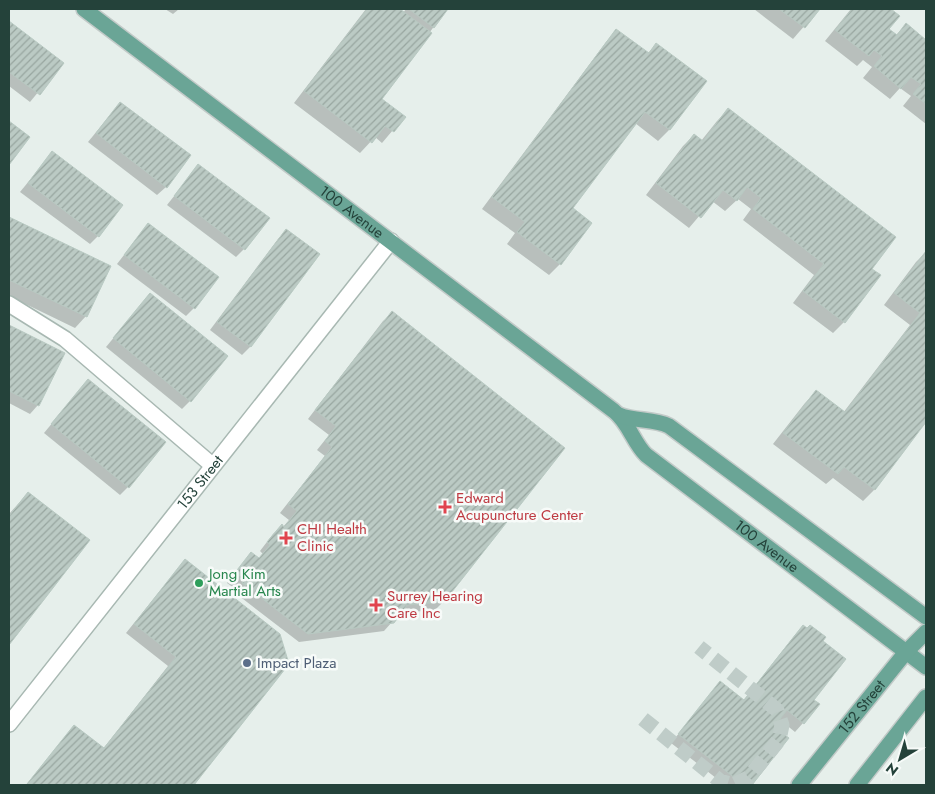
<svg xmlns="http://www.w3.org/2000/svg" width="935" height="794" font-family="Jost,sans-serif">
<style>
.shadow{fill:#0003}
.building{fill:url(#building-hatch);stroke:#b8c9c2}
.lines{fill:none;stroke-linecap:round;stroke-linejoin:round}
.minor-tunnel{stroke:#bfccc8;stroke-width:15;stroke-dasharray:15 8;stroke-linecap:butt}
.minor-casing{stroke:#a8b8b2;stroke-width:18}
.major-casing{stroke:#c2cac8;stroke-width:18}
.minor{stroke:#fff;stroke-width:15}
.major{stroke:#6aa596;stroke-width:15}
.health-dot{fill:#e0444e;stroke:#f7fbf9;stroke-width:2}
.leisure-dot{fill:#2e9e5b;stroke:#f7fbf9;stroke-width:2}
.service-dot{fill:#5c6f8a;stroke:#f7fbf9;stroke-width:2}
.labels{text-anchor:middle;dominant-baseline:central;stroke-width:5;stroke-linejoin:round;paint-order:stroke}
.street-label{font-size:15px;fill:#24423a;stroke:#f7fbf9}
.health-label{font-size:15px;fill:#be3a42;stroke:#f7fbf9;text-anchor:start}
.leisure-label{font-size:15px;fill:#27864d;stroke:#f7fbf9;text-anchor:start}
.service-label{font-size:15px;fill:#4e5e75;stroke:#f7fbf9;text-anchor:start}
</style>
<defs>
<pattern id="building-hatch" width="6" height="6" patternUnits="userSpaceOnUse" patternTransform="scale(1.25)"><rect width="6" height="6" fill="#bbcac4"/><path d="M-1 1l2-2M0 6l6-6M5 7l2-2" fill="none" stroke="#98a6a0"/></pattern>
</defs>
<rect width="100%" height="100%" fill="#e6efeb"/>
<g class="shadow">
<path d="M165,9h14l-6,5z"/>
<path d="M366,9h32l5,4 3,-4h41l-67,90 24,18 -22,26 -7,-6 -15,16 -66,-50z"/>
<path d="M754,9h65l-26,30z"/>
<path d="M851,9h38l9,7 -11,13 8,7 11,-11 20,16v19l-2,2 2,2v60l-23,-18 8,-10 -11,-8 -10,11 -27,-21 9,-11 -9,-7 -6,6 -32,-25z"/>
<path d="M9,23l53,40 -32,39 -21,-16z"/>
<path d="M617,31l30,23 9,-9 49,36 -36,49 -11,11 -23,-18 -64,86 19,14 -30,41 -11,11 -42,-31 8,-11 -33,-24 124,-167z"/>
<path d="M120,103l46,84 -9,8 -69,-53z"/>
<path d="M728,110l143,159 8,7 -35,46 -11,11 -40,-30 21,-28 -71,-55 8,-11 -13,-10 -13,12 -13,-10 -23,27 -43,-33 37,-49 11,-11 7,6 16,-20z"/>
<path d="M52,153l46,83 -8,8 -70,-52z"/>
<path d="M198,166l46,83 -8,8 -69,-52z"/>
<path d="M9,219l100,47 -23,50 -11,12 -66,-32z"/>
<path d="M148,224l46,84 -8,8 -69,-52z"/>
<path d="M286,230l33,25 -69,92 -8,8 -32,-25 68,-91z"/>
<path d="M926,252v168l-52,70 -11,11 -30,-23 -7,6 -53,-40 32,-41 11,-11 27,21 67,-88 -26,-20 32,-43z"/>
<path d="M150,294l40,107 -8,8 -76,-62z"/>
<path d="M392,313l51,289 -8,8 -35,3 -16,18 -85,11 -65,-50 3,-2 -10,-7 24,-29 7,5 5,-5 -3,-3 13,-17 9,-8 1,1 6,-7 -9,-7 45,-57 -8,-6 12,-15 -21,-16 75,-98z"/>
<path d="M9,326l55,28 -26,51 -8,9 -21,-11z"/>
<path d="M88,380l40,107 -8,8 -76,-62z"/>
<path d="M28,493l60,47 -79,103v-129z"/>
<path d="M185,560l103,104 -96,121h-166l48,-59 29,23 65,-83 -42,-33z"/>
<path d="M803,626l18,15 -8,59 -10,23 -8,9 -16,-13 -7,8 15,12 -37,46h-25l-54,-42 49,-60 23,18 52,-66z"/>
</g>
<g class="building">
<path d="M367,9h33l32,24 -50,66 24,18 -12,15 -9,-6 -13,17 -68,-52z"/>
<path d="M409,9h39l-14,19z"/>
<path d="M779,9h41l-15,19z"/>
<path d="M852,9h39l9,7 -11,13 8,6 9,-12 20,17v64l-13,-10 8,-10 -10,-7 -10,12 -27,-23 8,-10 -8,-6 -5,6 -34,-26z"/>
<path d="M9,21l55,42 -24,32 -31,-23z"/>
<path d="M616,29l33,24 7,-10 51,38 -37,49 -25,-18 -72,96 19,15 -31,42 -44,-33 8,-10 -33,-25z"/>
<path d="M120,102l71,53 -24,33 -71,-55z"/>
<path d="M728,108l168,129 -24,32 9,6 -36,48 -42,-32 21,-27 -71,-55 8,-11 -14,-11 -10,14 -14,-11 -22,28 -45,-35 38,-49 9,7z"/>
<path d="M9,121l21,16 -21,28z"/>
<path d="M52,151l71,54 -24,32 -71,-54z"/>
<path d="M198,164l72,54 -25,32 -71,-54z"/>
<path d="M9,217l102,49 -24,51 -78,-37z"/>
<path d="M148,223l71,54 -24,32 -71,-54z"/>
<path d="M286,229l34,25 -69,93 -34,-25z"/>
<path d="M926,251v171l-51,68 -31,-23 -6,7 -55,-41 33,-43 29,22 75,-99 -26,-20z"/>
<path d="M150,293l78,63 -37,46 -78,-64z"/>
<path d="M392,311l173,137 -121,154 -37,3 -13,18 -86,11 -66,-51 2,-2 -10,-7 17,-22 8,6 11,-13 -3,-3 15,-18 2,3 13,-16 -9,-7 44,-57 -7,-6 11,-15 -21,-16z"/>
<path d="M9,325l56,28 -26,53 -30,-15z"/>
<path d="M88,379l78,63 -37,46 -78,-64z"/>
<path d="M28,492l62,48 -81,105v-129z"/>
<path d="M185,559l95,75 9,30 -95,121h-166l-1,-1 47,-59 30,23 72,-91 -42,-33z"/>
<path d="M803,625l4,3 3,-3 16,12 -3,4 23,18 -32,41 6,4 -16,20 -17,-14 -13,17 15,11 -37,47h-8l-66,-51 42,-53 24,19z"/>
</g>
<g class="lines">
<path class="minor-tunnel" d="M643,719l77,62 13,4 15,-7 31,-38 3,-15 -5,-15 -78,-63"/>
<g class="minor-casing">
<g id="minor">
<path d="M9,304l56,35 147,126"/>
<path id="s1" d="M9,724l382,-483"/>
</g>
</g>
<g class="major-casing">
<g id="major">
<path id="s2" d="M84,9l530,402c15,12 19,31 32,44l280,212"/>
<path d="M619,415c17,7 34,3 50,11l257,191"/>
<path id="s3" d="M799,785l107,-133 20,-20"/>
<path d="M857,785l69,-88"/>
</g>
</g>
<use href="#minor" class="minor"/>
<use href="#major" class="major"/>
</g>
<g class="health-dot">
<path d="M442.5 499.5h5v5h5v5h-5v5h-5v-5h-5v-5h5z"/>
<path d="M283.5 530.5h5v5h5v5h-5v5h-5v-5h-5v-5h5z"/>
<path d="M373.5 597.5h5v5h5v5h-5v5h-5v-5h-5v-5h5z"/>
</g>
<circle class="leisure-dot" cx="199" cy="583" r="5"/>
<circle class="service-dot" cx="247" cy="663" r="5"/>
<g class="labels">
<g class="street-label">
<text stroke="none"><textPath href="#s2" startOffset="336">100 Avenue</textPath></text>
<text stroke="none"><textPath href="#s1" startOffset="308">153 Street</textPath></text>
<text stroke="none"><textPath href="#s2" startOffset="871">100 Avenue</textPath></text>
<text stroke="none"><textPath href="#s3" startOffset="100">152 Street</textPath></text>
</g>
<g class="health-label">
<text x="456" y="498">Edward<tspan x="456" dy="17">Acupuncture Center</tspan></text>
<text x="297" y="529">CHI Health<tspan x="297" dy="17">Clinic</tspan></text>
<text x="387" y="596">Surrey Hearing<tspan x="387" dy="17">Care Inc</tspan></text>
</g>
<g class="leisure-label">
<text x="209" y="574">Jong Kim<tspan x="209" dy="17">Martial Arts</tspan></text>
</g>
<g class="service-label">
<text x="257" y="663">Impact Plaza</text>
</g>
</g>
<rect width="935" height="794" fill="none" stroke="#24423a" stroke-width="20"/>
<g transform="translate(900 759) rotate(218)" stroke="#f7fbf9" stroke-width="4" paint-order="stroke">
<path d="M0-4L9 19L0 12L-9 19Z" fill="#24423a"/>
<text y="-8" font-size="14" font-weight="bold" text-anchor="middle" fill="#24423a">N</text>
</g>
</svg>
